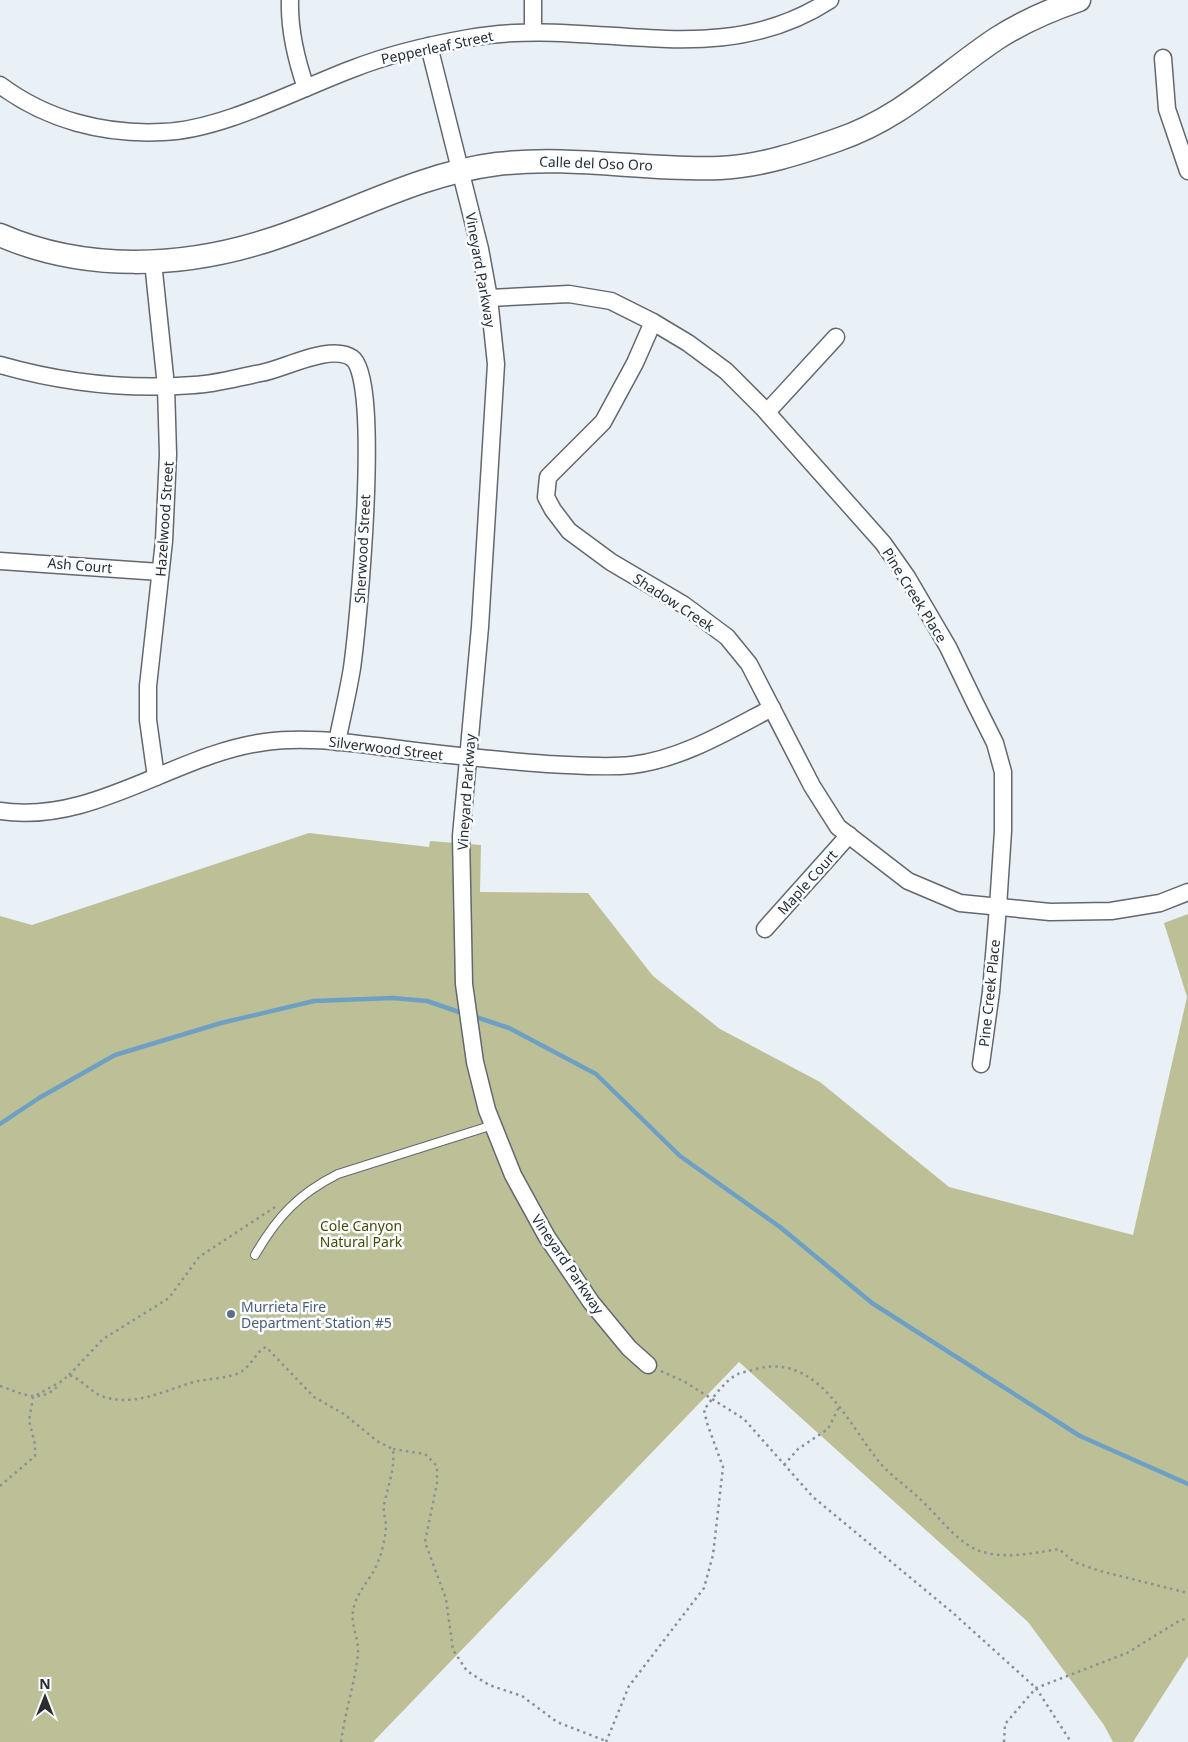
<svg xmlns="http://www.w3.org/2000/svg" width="1188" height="1742" font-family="'Noto Sans',sans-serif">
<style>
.green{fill:#bdc097}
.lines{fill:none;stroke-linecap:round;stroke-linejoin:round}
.stream{stroke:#6ea0c4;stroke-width:4.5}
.lane-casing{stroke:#62686d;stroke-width:10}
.street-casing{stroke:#62686d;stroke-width:19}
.secondary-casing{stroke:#62686d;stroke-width:25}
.path{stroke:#8b9094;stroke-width:2.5;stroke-dasharray:2.5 4;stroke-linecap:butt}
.lane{stroke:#fff;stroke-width:8}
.street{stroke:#fff;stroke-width:16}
.secondary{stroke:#fff;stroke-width:22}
.service-dot{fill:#5c6f8a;stroke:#fafdff;stroke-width:2}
.labels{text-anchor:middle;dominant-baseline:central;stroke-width:5;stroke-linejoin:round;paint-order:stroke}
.street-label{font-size:14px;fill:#2b2e30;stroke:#fafdff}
.park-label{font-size:14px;fill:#4a4b05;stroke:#fafdff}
.service-label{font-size:14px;fill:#4e5e75;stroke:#fafdff;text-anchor:start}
</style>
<rect width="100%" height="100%" fill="#e9f0f6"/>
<path class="green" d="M309,833l120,14 1,-6 51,4 -1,47 108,1 65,83 67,53 100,53 129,105 184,48 54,-238 -23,-74 24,-9v742l-55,86h-20l-9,-17 -76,-103 -289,-260 -366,380h-373v-826l32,9z"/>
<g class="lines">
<g class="stream">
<path d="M473,1016l36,12 87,46 84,82 100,71 92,76 208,133 108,48"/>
<path d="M0,1124l39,-26 76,-43 106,-32 93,-22 79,-3 34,3 38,13"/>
</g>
<g class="lane-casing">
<path id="lane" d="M255,1255c22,-38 43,-61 83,-81l155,-49"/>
</g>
<g class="street-casing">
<g id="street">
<path d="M290,0c-1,30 6,59 16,88"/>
<path d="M533,0v31"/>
<path d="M429,46l51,203 9,49 7,66 -16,263 -19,209 3,148 11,78 12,48 26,65 34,62 44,65 38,46 19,17"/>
<path d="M1163,58l4,51 21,62"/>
<path d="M0,85c47,35 104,50 163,47 59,-2 133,-42 189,-63 38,-15 77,-24 117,-31 126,-23 246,37 361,-38"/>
<path d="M153,262l13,124 2,68 -4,87 -16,145v34l8,57"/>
<path d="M489,298l80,-4 42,7 42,21 35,21 38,28 37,37 120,135 24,34 41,70 27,56 20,40 8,29v59l-5,76 -7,85 -10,72"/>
<path d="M653,322l-18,41 -32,59 -55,55 -2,20 7,13 16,21 42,31 73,43 43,32 22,27 63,122 26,41 70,54 52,22 90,9 61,-1 49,-8 28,-11"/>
<path d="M0,365c63,18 129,25 194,20 23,-1 45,-8 67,-12 23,-4 70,-30 91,-15 30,20 6,268 0,310 -4,25 -10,49 -15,74"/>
<path d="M767,412l69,-75"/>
<path d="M0,561l160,11"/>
<path d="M0,811c94,14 174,-57 265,-69 42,-6 85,1 127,6 52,7 104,12 156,16 27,1 56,4 84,1 50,-6 96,-34 140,-57"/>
<path d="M765,929l84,-94"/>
</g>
</g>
<g class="secondary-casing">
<path id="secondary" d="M0,235c85,37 182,33 269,5 76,-24 148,-66 228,-76 75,-9 149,7 223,4 41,-2 80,-15 117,-28 65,-22 104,-64 159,-101 26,-17 54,-29 83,-39"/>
</g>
<g class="path">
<path d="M661,1371l24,11 59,37 69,78 140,116 83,75 35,54"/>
<path d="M69,1375l34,-36 66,-41 30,-41 76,-50"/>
<path d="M0,1386c24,8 40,19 60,-2"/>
<path d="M393,1449l32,5 12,12v17l-12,59 21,57 7,51 14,21 22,14 33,11 35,26 49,19"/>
<path d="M784,1465l14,-16 30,-20 11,-22"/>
<path d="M0,1486l35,-30v-12l-6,-23 4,-24 29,-16 7,-6c13,4 22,18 35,22 34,10 62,-8 94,-16 12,-2 29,-3 41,-8 13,-7 17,-22 27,-26l48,50 30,17 33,27 16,8c2,21 -5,36 -9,56 -1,6 1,12 2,19 0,12 -4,29 -9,40 -7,17 -21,28 -24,47 -2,15 6,28 5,42 -3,30 -13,59 -17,89"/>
<path d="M606,1742l23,-56 75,-98 9,-33 10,-88 -16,-44 -3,-13c8,-11 21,-30 34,-36 5,-2 12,-3 18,-5 62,-17 92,55 124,94 14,16 31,26 45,41 16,15 35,42 58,48 25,7 51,1 76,-3l15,13 26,9 88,22"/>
<path d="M1004,1742l1,-18 31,-36 91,-35 52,-32 9,-3"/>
</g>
<use href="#lane" class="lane"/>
<use href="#street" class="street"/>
<use href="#secondary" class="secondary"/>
</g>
<circle class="service-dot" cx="231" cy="1314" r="5"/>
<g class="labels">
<g class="street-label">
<text transform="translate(437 47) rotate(-12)">Pepperleaf Street</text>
<text transform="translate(596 163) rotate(2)">Calle del Oso Oro</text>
<text transform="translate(481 270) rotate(80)">Vineyard Parkway</text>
<text transform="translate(164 519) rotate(-86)">Hazelwood Street</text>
<text transform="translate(362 549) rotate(-87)">Sherwood Street</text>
<text transform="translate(80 565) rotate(5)">Ash Court</text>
<text transform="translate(915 595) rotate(58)">Pine Creek Place</text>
<text transform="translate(674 602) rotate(33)">Shadow Creek</text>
<text transform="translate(386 748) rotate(7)">Silverwood Street</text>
<text transform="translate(466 792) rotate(-86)">Vineyard Parkway</text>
<text transform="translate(807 882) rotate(-48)">Maple Court</text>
<text transform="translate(989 993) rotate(-84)">Pine Creek Place</text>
<text transform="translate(568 1264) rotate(56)">Vineyard Parkway</text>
</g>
<g class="park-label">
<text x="361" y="1225">Cole Canyon<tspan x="361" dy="16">Natural Park</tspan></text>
</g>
<g class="service-label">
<text x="241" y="1306">Murrieta Fire<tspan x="241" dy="16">Department Station #5</tspan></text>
</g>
</g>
<g transform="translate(45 1697)" stroke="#fafdff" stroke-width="4" paint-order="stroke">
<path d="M0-4L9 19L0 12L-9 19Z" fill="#2b2e30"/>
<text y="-8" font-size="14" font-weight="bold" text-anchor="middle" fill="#2b2e30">N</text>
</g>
</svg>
